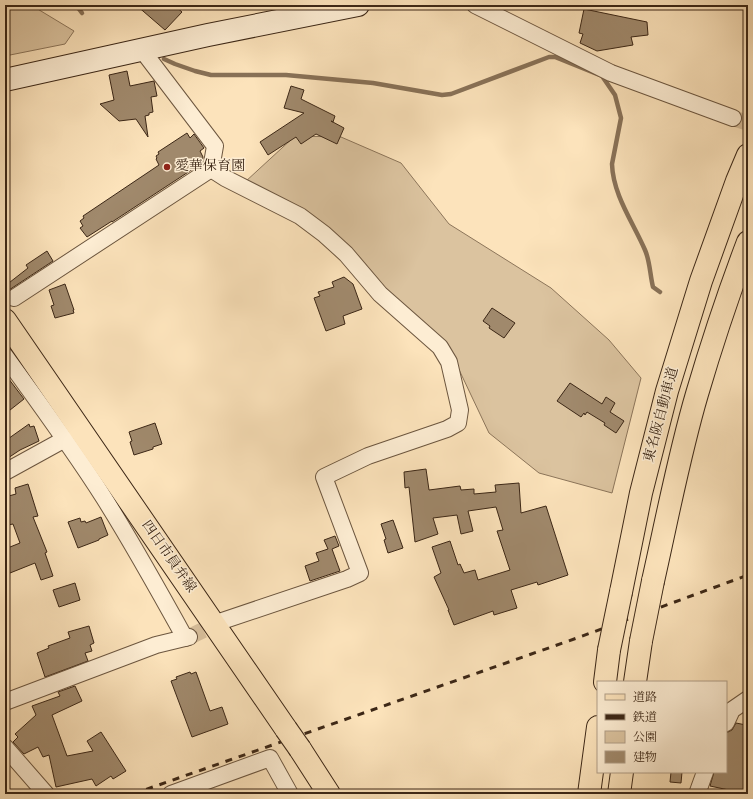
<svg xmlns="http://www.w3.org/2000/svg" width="753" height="799" font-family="'Sorts Mill Goudy','Noto Serif JP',serif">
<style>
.green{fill:#dbc39f;stroke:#8c755a}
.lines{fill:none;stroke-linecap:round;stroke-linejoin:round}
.stream{stroke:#887157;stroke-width:4.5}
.building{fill:#a0896c;stroke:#3c2716}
.street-tunnel{stroke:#d6bd9a;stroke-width:16;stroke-dasharray:16 8;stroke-linecap:butt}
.street-casing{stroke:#6c563f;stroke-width:18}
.secondary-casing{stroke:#3c2716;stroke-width:24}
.primary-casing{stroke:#3c2716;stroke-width:24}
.highway-casing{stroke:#3c2716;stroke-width:24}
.street{stroke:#fdedd3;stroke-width:16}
.secondary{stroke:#fdedd3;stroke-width:22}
.primary{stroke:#fce3bb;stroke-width:22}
.highway{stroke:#fce3bb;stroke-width:22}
.rail{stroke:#3c2716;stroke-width:3;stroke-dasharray:7 7;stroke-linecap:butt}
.primary-bridge-casing{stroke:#3c2716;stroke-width:24;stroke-linecap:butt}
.highway-bridge-casing{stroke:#3c2716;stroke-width:24;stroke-linecap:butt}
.primary-bridge{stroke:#fce3bb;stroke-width:22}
.highway-bridge{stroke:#fce3bb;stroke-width:22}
.poi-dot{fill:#8f2418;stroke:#fdedd3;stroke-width:1.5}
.labels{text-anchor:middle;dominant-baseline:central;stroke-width:3;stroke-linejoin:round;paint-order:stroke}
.poi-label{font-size:14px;fill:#3c2716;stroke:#fdedd3;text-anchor:start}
.street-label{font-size:14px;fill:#3c2716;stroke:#fdedd3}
</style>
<rect width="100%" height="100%" fill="#fce3bb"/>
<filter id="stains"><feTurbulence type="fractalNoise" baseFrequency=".005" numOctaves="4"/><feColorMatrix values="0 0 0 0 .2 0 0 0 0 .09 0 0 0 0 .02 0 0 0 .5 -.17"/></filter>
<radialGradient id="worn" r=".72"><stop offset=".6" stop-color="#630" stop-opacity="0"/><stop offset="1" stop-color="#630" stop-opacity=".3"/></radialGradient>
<g class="green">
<path d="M5,5h26l43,26 -9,13 -60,12z"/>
<path d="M295,136l46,1 60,26 48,61 102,64 58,52 32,38 -29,115 -73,-20 -50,-40 -36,-76 -145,-131 -63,-44z"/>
</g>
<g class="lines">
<g class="stream">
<path d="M76,5l6,8"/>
<path d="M164,59l11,5 20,7 16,4h75l87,8 69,12 9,-1 98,-37h6l47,19 13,19 6,23 -9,46c1,31 21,58 33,86 5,11 5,25 8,37l7,5"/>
</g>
</g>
<g class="building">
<path d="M136,5h38l8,7 -17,18z"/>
<path d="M584,9l63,13 1,13 -17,2 2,8 -36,6 -17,-8 3,-9 -4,-1z"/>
<path d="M127,71l3,15 24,-5 3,15 -6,1 2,15 -4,1v2l-4,1 3,21 -12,-18 -17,2 -19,-17 14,-4 -5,-25z"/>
<path d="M291,86l13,4 -3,9 34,17 -2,6 -2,-1 13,7 -7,16 -21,-10 -15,10 -5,-7 -28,18 -8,-13 44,-29 -20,-5z"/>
<path d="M187,133l3,5 4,-4 10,14 -4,3 3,6 -1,6 -90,59v-1l-25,16 -7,-9 3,-2 -3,-5 4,-3 -1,-2 76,-51 -3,-6 1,-1 -1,-2 3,-2 -1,-2z"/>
<path d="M47,251l6,10 -44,29 -3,3 -1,-7 23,-18 -2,-3z"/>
<path d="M344,277l9,7 9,25 -19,7 2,8 -19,7 -12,-33 6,-2 -2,-4 16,-5 -2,-5z"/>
<path d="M65,284l9,26h-1l1,3 -19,5 -4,-12 3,-1 -5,-15z"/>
<path d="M492,308l23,15 -11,15 -15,-10 1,-2 -7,-5z"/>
<path d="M5,374l19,25 -19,15z"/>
<path d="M570,383l32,21 4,-7 9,6 -5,9 14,9 -8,12 -12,-8 1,-2 -18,-11 -2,3 -1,-2 -3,4 -24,-16z"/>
<path d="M155,423l7,21 -9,3v2l-19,6 -4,-13 2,-1 -3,-9z"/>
<path d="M29,424l1,3 4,-1 5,15 -19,9 -15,10v-19z"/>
<path d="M426,469l3,21 31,-4 1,4 13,-1v5l22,-2 -1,-7 24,-2 2,30 25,-7 22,69 -30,10 -1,-3 -26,8 6,18 -23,7 -1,-4 -39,14 -6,-15h1l-15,-33 7,-4 -9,-26 18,-6 8,24 2,-1 4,9 11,-3 3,10 32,-10 -13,-39 6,-1 -7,-23 -28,4 5,20 -12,3 -4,-19 -24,3 5,16 -23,8 -6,-55 -4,1 -1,-16z"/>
<path d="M28,484l10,32 -5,1 14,35 -2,1 8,23 -12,4 -6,-17 -30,12v-26l15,-6 -7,-19 -5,1 -3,-10v-18l11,-3 -1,-6z"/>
<path d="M101,517l7,18 -9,4v1l-21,8 -10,-26 12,-4 1,4 4,-1 1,2z"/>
<path d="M393,520l10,28 -15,5 -4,-13 2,-1 -5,-15z"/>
<path d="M335,536l4,10 -7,3 8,22 -30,10 -5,-15 14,-5 -3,-8 12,-4 -4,-9z"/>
<path d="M75,583l5,17 -21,7 -6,-17z"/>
<path d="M89,626l5,17 -4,2 2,6 -7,2 3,8 -43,16 -8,-24 12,-5 -1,-2 22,-8 -2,-6z"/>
<path d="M190,672l1,2 5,-2 14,39 12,-4 6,17 -36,13 -21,-56 6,-2 -1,-2z"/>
<path d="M75,686l7,15 -30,14 15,41 26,-5 -6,-10 14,-9 25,39 -13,8 -2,-3 -15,10 -4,-7 -36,8 -7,-32 -6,2 -5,-10 -14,7 -11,-12 5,-5 -3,-3 21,-19 -4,-9 28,-10 -2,-4z"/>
<path d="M736,723l10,2 -1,4h3v42l-5,22 -33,-7 4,-14h12v-39l6,-3z"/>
<path d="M671,772h11l-1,11 -11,-1z"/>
</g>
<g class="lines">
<g class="street-tunnel">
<path d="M733,118l15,5"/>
<path d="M189,637l33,-16"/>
</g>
<g class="street-casing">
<g id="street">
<path d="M475,5l136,68 122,45"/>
<path d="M142,50l73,96 -4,23 14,9 75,38 24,18 22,20 34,40 60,53 9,15 11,48 -2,13 -11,6 -79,27 -44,21 36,96 -13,6 -125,42"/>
<path d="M14,298l197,-129"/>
<path d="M5,356c34,47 68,93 99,142 29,46 55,93 81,140"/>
<path d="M5,472l60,-33"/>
<path d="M5,702l151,-57 33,-8"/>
<path d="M726,723l6,-13 16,-11"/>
<path d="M5,747l41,47"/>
<path d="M171,794l99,-36 20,36"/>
<path d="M697,794l8,-22"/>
</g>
</g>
<g class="secondary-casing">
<path id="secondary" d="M5,80l203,-45 150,-30"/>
</g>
<g class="primary-casing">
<g id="primary">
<path d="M5,320l281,409"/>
<path d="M300,749l29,45"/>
</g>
</g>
<g class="highway-casing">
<g id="highway">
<path d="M653,581c14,-62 26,-126 44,-187 15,-51 32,-102 51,-152"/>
<path d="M621,592l20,-99 26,-102 34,-110 36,-100 11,-26"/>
<path d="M605,682l4,-32"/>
<path d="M635,682l6,-41"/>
<path d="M589,794l9,-67"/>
<path d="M619,794l3,-22"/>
</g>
</g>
<use href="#street" class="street"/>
<use href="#secondary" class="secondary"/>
<use href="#primary" class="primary"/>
<use href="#highway" class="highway"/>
<path class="rail" d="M133,794l444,-156 171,-63"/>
<g class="primary-bridge-casing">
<path id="primary-bridge" d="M286,729l14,20"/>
</g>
<g class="highway-bridge-casing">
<g id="highway-bridge">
<path d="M641,641l12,-60"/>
<path d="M609,650l12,-58"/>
</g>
</g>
<use href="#primary-bridge" class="primary-bridge"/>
<use href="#highway-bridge" class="highway-bridge"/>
</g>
<circle class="poi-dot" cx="167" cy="167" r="4"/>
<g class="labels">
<g class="poi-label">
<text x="175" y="167">愛華保育園</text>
</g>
<g class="street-label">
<text transform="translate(662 415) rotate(-75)">東名阪自動車道</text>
<text transform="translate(168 557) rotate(55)">四日市員弁線</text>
</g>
</g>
<rect width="753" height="799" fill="none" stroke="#fce3bb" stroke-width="20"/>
<rect x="6" y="6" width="741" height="787" fill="none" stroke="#3c2716" stroke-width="2"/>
<rect x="10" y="10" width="733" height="779" fill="none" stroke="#3c2716"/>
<rect x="597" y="681" width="130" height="92" fill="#fdedd3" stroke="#b09e87"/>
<rect x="605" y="694" width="20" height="6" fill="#fce3bb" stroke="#b09e87"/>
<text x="633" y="701" font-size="12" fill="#3c2716">道路</text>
<rect x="605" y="714" width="20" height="6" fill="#3c2716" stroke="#b09e87"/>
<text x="633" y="721" font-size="12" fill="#3c2716">鉄道</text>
<rect x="605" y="731" width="20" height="12" fill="#dbc39f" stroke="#b09e87"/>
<text x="633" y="741" font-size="12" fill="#3c2716">公園</text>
<rect x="605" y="751" width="20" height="12" fill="#a0896c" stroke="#b09e87"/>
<text x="633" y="761" font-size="12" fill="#3c2716">建物</text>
<rect width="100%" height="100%" filter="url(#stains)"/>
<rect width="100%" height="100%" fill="url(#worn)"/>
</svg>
